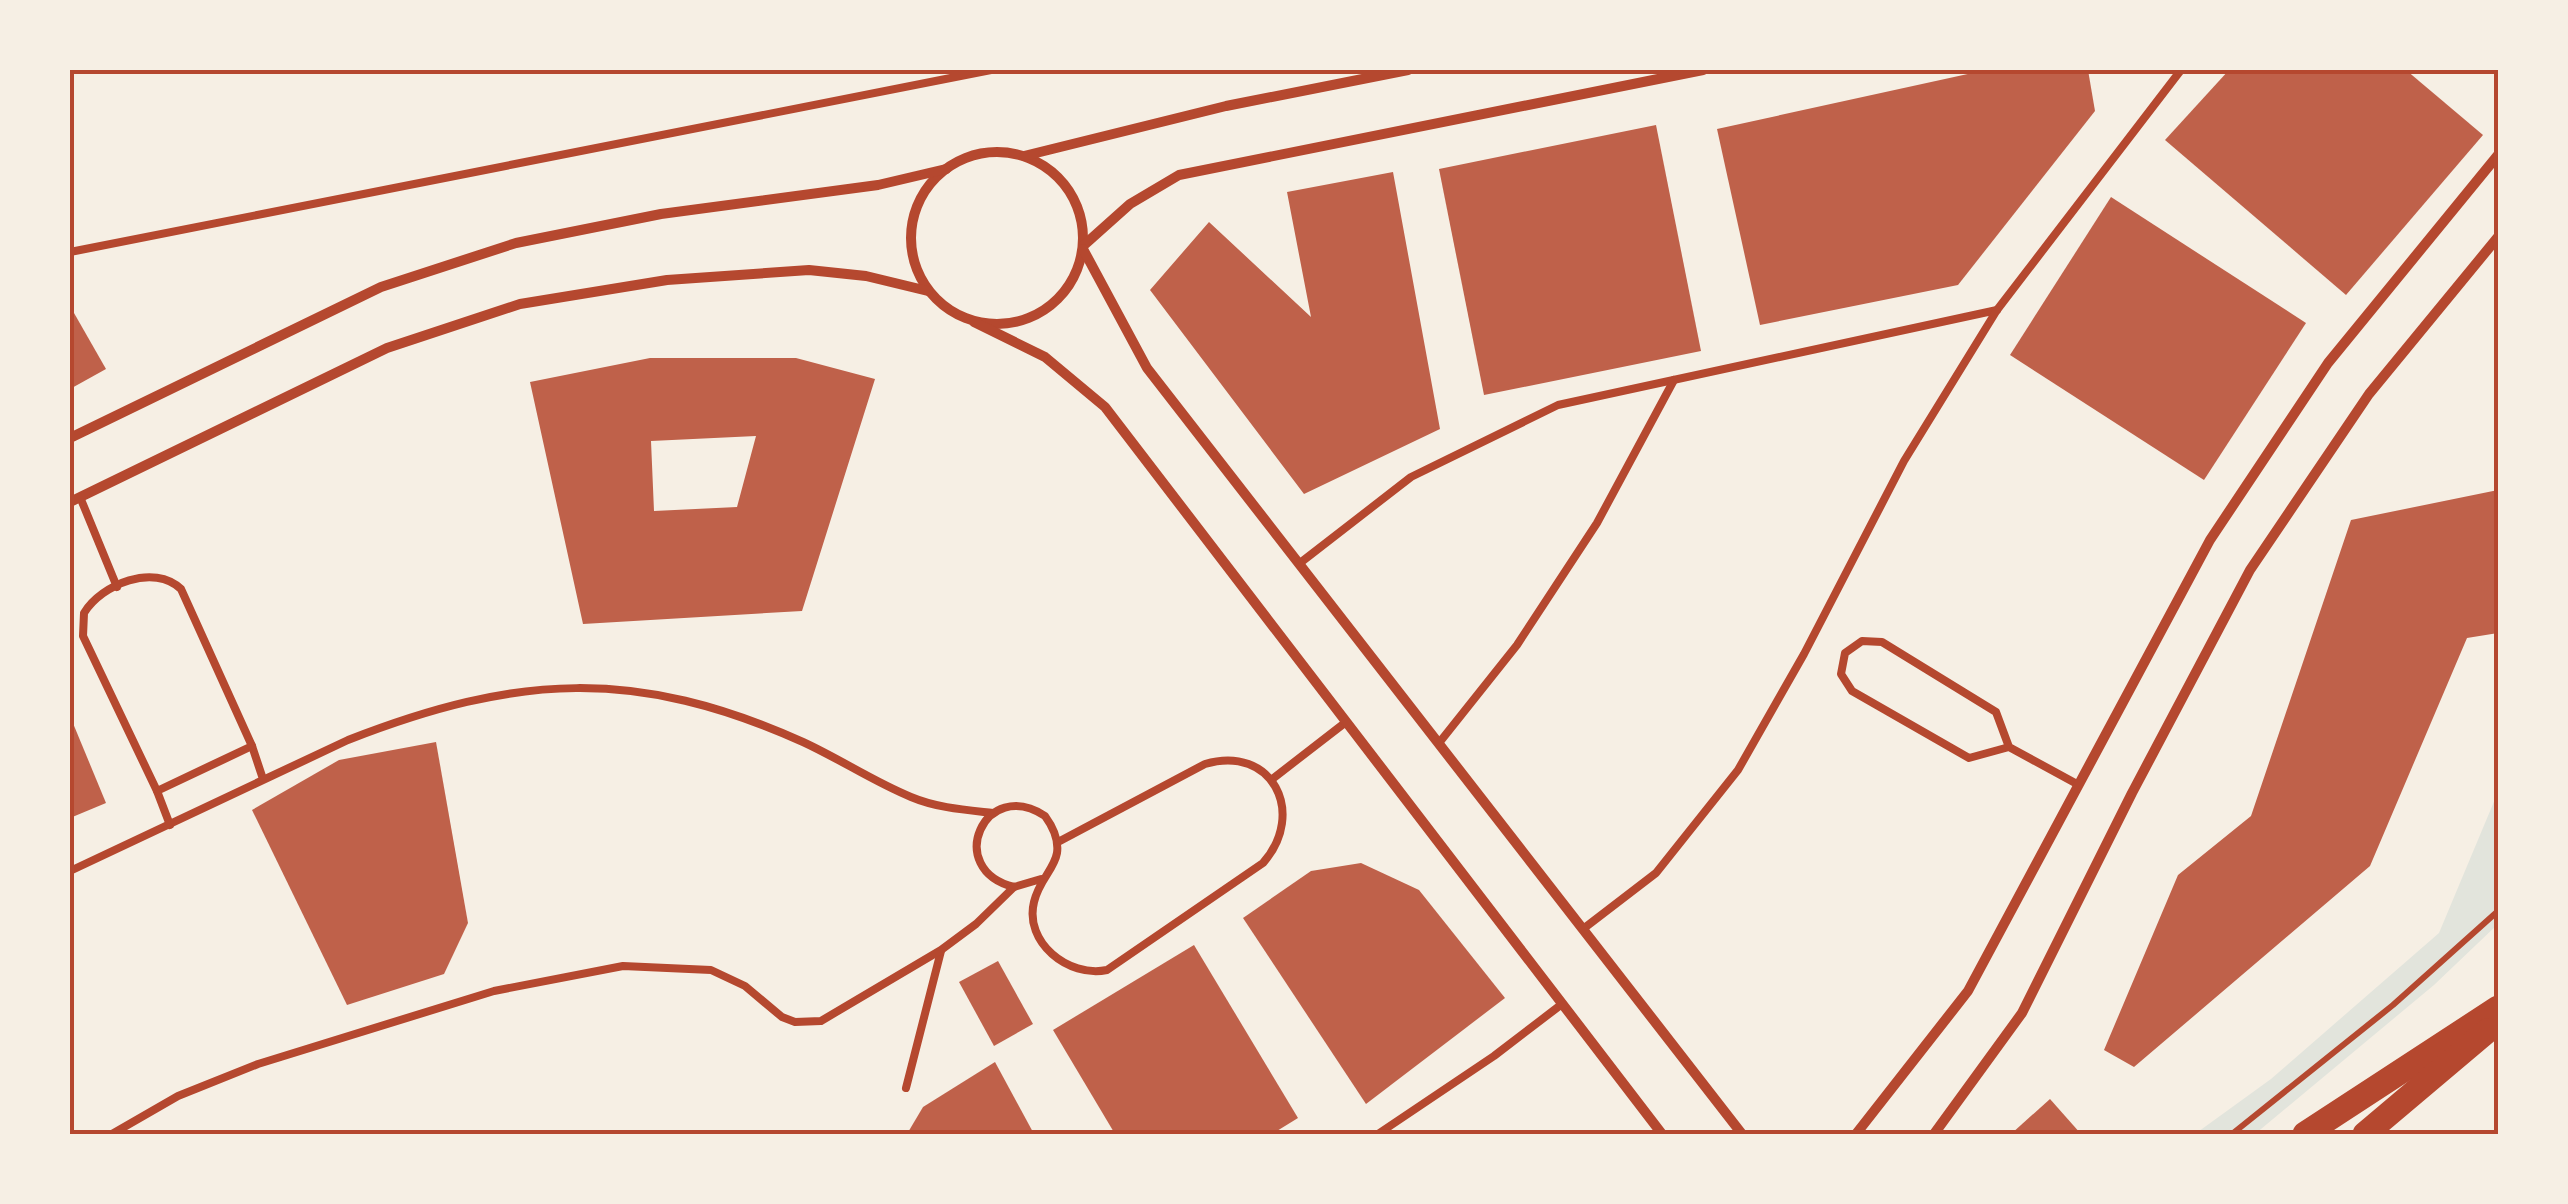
<svg xmlns="http://www.w3.org/2000/svg" width="2568" height="1204" font-family="Helvetica,sans-serif">
<style>
.green{fill:#e2e4dc}
.building{fill:#bf614a;fill-rule:evenodd}
.lines{fill:none;stroke-linecap:round;stroke-linejoin:round}
.path{stroke:#b5482f;stroke-width:6}
.service{stroke:#b5482f;stroke-width:8}
.minor{stroke:#b5482f;stroke-width:10}
.primary{stroke:#b5482f;stroke-width:25}
.neatline{fill:none;stroke:#b5482f;stroke-width:4}
</style>
<rect width="100%" height="100%" fill="#f6efe4"/>
<path class="green" d="M2498,792v132l-64,61 -179,149h-60l76,-55 168,-146z"/>
<g class="building">
<path d="M1986,70h102l7,41 -137,174 -198,40 -43,-196z"/>
<path d="M2229,70h177l77,65 -137,160 -181,-155z"/>
<path d="M1656,125l45,226 -217,44 -45,-226z"/>
<path d="M1393,172l47,257 -136,65 -154,-204 59,-68 102,95 -24,-125z"/>
<path d="M2111,197l195,126 -102,157 -194,-125z"/>
<path d="M70,306l36,63 -36,20z"/>
<path d="M650,358h146l79,21 -73,232 -219,13 -53,-242zM756,436l-19,71 -83,4 -3,-70z"/>
<path d="M2498,490v143l-31,5 -97,228 -236,201 -30,-17 74,-175 73,-59 100,-296z"/>
<path d="M70,716l36,87 -36,15z"/>
<path d="M436,742l32,181 -24,51 -97,31 -95,-195 87,-50z"/>
<path d="M1361,863l58,27 86,108 -139,106 -123,-186 68,-47z"/>
<path d="M1194,945l104,173 -26,16h-157l-62,-104z"/>
<path d="M998,961l35,63 -39,22 -35,-64z"/>
<path d="M995,1062l39,72h-127l16,-27z"/>
<path d="M2050,1099l31,35h-70z"/>
</g>
<g class="lines">
<path class="path" d="M2232,1134l161,-129 105,-94"/>
<g class="service">
<path d="M70,252l921,-182"/>
<path d="M80,497l37,90"/>
<path d="M1300,563l111,-86 147,-72 439,-95"/>
<path d="M1439,743l78,-98 80,-122 77,-143"/>
<path d="M2009,747l-40,11 -117,-67 -11,-17 4,-21 17,-12 20,1 114,70 13,35 68,37"/>
<path d="M1271,780l75,-58"/>
<path d="M157,791l95,-45"/>
<path d="M170,825l-13,-34 -74,-155 1,-23c18,-29 70,-50 97,-24l71,157 11,33"/>
<path d="M70,871l278,-131c169,-66 288,-73 455,2 37,17 71,40 108,55 26,11 55,13 82,16"/>
<path d="M1041,879l-27,8c-71,-18 -29,-111 31,-71 8,11 14,23 12,37 -3,17 -18,27 -23,49 -10,40 34,76 73,68l156,-107c44,-50 9,-119 -58,-99l-147,78"/>
<path d="M1583,929l73,-56 82,-103 66,-116 100,-193 93,-151 184,-240"/>
<path d="M906,1088l35,-137"/>
<path d="M112,1134l66,-38 80,-32 236,-73 129,-25 88,4 34,16 37,31 13,5 26,-1 120,-71 35,-26 38,-37"/>
<path d="M1378,1134l116,-78 68,-52"/>
</g>
<g class="minor">
<circle cx="997" cy="238" r="86"/>
<path d="M1024,156l202,-50 182,-36"/>
<path d="M1083,246l47,-42 49,-29 524,-105"/>
<path d="M1083,249l64,119 595,766"/>
<path d="M974,322l71,35 60,50 557,727"/>
<path d="M70,438l311,-151 135,-44 145,-29 217,-29 68,-16"/>
<path d="M70,502l317,-154 133,-44 147,-24 142,-10 57,6 62,15"/>
<path d="M1856,1134l112,-143 242,-451 118,-177 170,-208"/>
<path d="M1934,1134l88,-121 110,-220 118,-223 119,-176 129,-157"/>
</g>
<g class="primary">
<path d="M2305,1134l193,-126"/>
<path d="M2365,1134l122,-103"/>
</g>
</g>
<rect width="2568" height="1204" fill="none" stroke="#f6efe4" stroke-width="145"/>
<rect x="72" y="72" width="2424" height="1060" class="neatline"/>
</svg>
